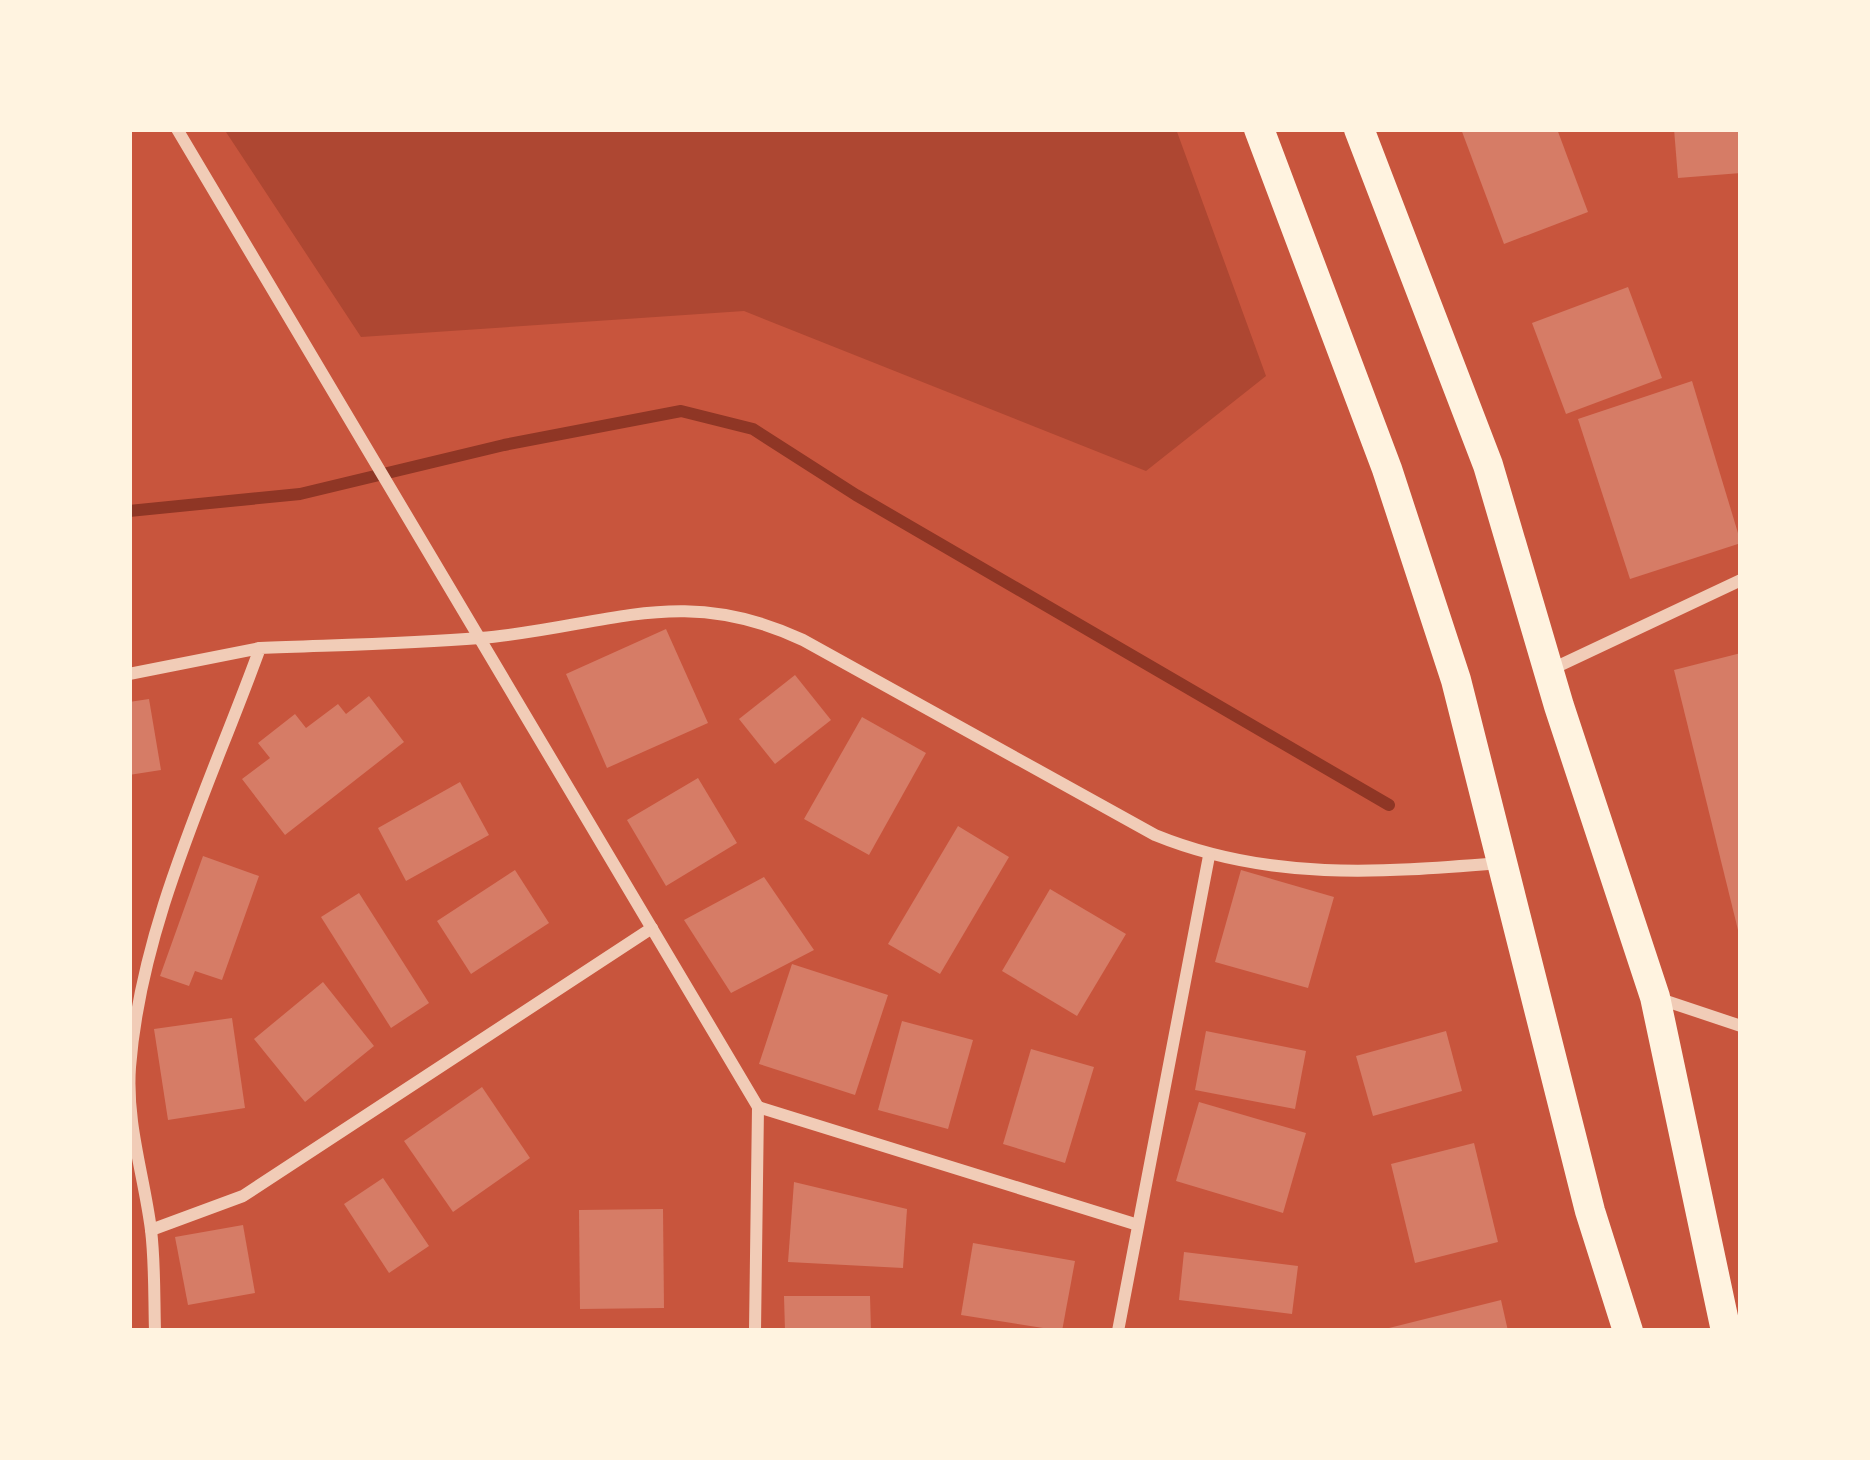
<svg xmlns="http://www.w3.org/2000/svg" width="1870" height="1460" font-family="'DejaVu Sans',sans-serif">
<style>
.green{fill:#ae4732}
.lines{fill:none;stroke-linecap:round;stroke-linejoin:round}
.stream{stroke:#8f3625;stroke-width:12}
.building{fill:#d67c66}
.minor{stroke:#f1ccb7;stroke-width:12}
.primary{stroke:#fff3e0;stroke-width:30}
</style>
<rect width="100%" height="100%" fill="#c8553d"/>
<path class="green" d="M224,129h952l90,247 -120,95 -402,-160 -383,26z"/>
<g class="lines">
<path class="stream" d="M129,511l171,-17 204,-49 177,-34 72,18 103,66 533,310"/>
</g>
<g class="building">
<path d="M1461,129h96l31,83 -84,32z"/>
<path d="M1674,129h67v44l-63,5z"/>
<path d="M1628,287l34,91 -96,36 -34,-91z"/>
<path d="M1692,381l49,162 -111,36 -52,-160z"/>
<path d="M666,629l42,94 -101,45 -41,-94z"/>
<path d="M1741,653v281h-2l-65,-264z"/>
<path d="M795,675l36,45 -56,44 -36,-45z"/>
<path d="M369,696l35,46 -119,93 -43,-56 28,-21 -12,-15 37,-29 11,14 32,-24 8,10z"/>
<path d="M149,699l12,71 -32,5v-73z"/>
<path d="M862,717l64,36 -57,102 -65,-36z"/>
<path d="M698,778l39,65 -71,43 -39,-66z"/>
<path d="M460,782l29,53 -83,46 -28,-53z"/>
<path d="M958,826l51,31 -69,117 -52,-30z"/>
<path d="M203,856l56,20 -37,104 -27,-9 -6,15 -29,-10z"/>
<path d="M515,870l34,53 -78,51 -34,-53z"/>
<path d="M1241,870l93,27 -26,91 -93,-26z"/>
<path d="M764,877l50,73 -83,43 -47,-73z"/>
<path d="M1050,889l76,45 -49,82 -75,-45z"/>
<path d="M359,893l70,110 -38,25 -70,-111z"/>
<path d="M792,964l96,31 -33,100 -96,-31z"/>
<path d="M323,982l51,64 -69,56 -51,-63z"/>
<path d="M232,1018l13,90 -77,12 -14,-91z"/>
<path d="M902,1021l71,19 -25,89 -70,-19z"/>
<path d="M1206,1031l100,20 -11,58 -100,-19z"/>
<path d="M1446,1031l16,60 -89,25 -17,-60z"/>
<path d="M1031,1049l63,18 -29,96 -62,-19z"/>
<path d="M482,1087l48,71 -77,54 -49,-71z"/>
<path d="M1199,1102l107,31 -23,80 -107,-32z"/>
<path d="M1474,1143l24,99 -83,21 -24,-99z"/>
<path d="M383,1178l46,68 -40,27 -45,-69z"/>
<path d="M794,1182l113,27 -4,59 -115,-6z"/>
<path d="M663,1209l1,99 -84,1 -1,-99z"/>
<path d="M243,1225l12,68 -67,12 -13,-68z"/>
<path d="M973,1243l102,18 -13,70 -101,-16z"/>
<path d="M1184,1252l114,14 -6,48 -113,-14z"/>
<path d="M784,1296h86l1,35h-86z"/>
<path d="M1501,1300l7,31h-123v-2z"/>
</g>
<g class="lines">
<g class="minor">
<path d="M177,129l581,978 -3,224"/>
<path d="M1552,669l189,-89"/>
<path d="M129,674l131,-26"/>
<path d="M1657,998l84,28"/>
<path d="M758,1107l380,118"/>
<path d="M151,1230l92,-34 409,-268"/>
<path d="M155,1331c-1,-33 0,-68 -4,-101 -7,-55 -25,-106 -21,-163 11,-143 81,-284 130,-419 73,-3 147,-4 220,-10 124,-10 200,-56 323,2l352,195c113,46 224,38 344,28"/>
<path d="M1118,1331l91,-475"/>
</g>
<g class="primary">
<path d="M1259,129l128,340 69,211 134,531 38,120"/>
<path d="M1359,129l129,336 71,241 96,291 71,334"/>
</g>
</g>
<rect width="1870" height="1460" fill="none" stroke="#fff3e0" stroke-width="264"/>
</svg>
